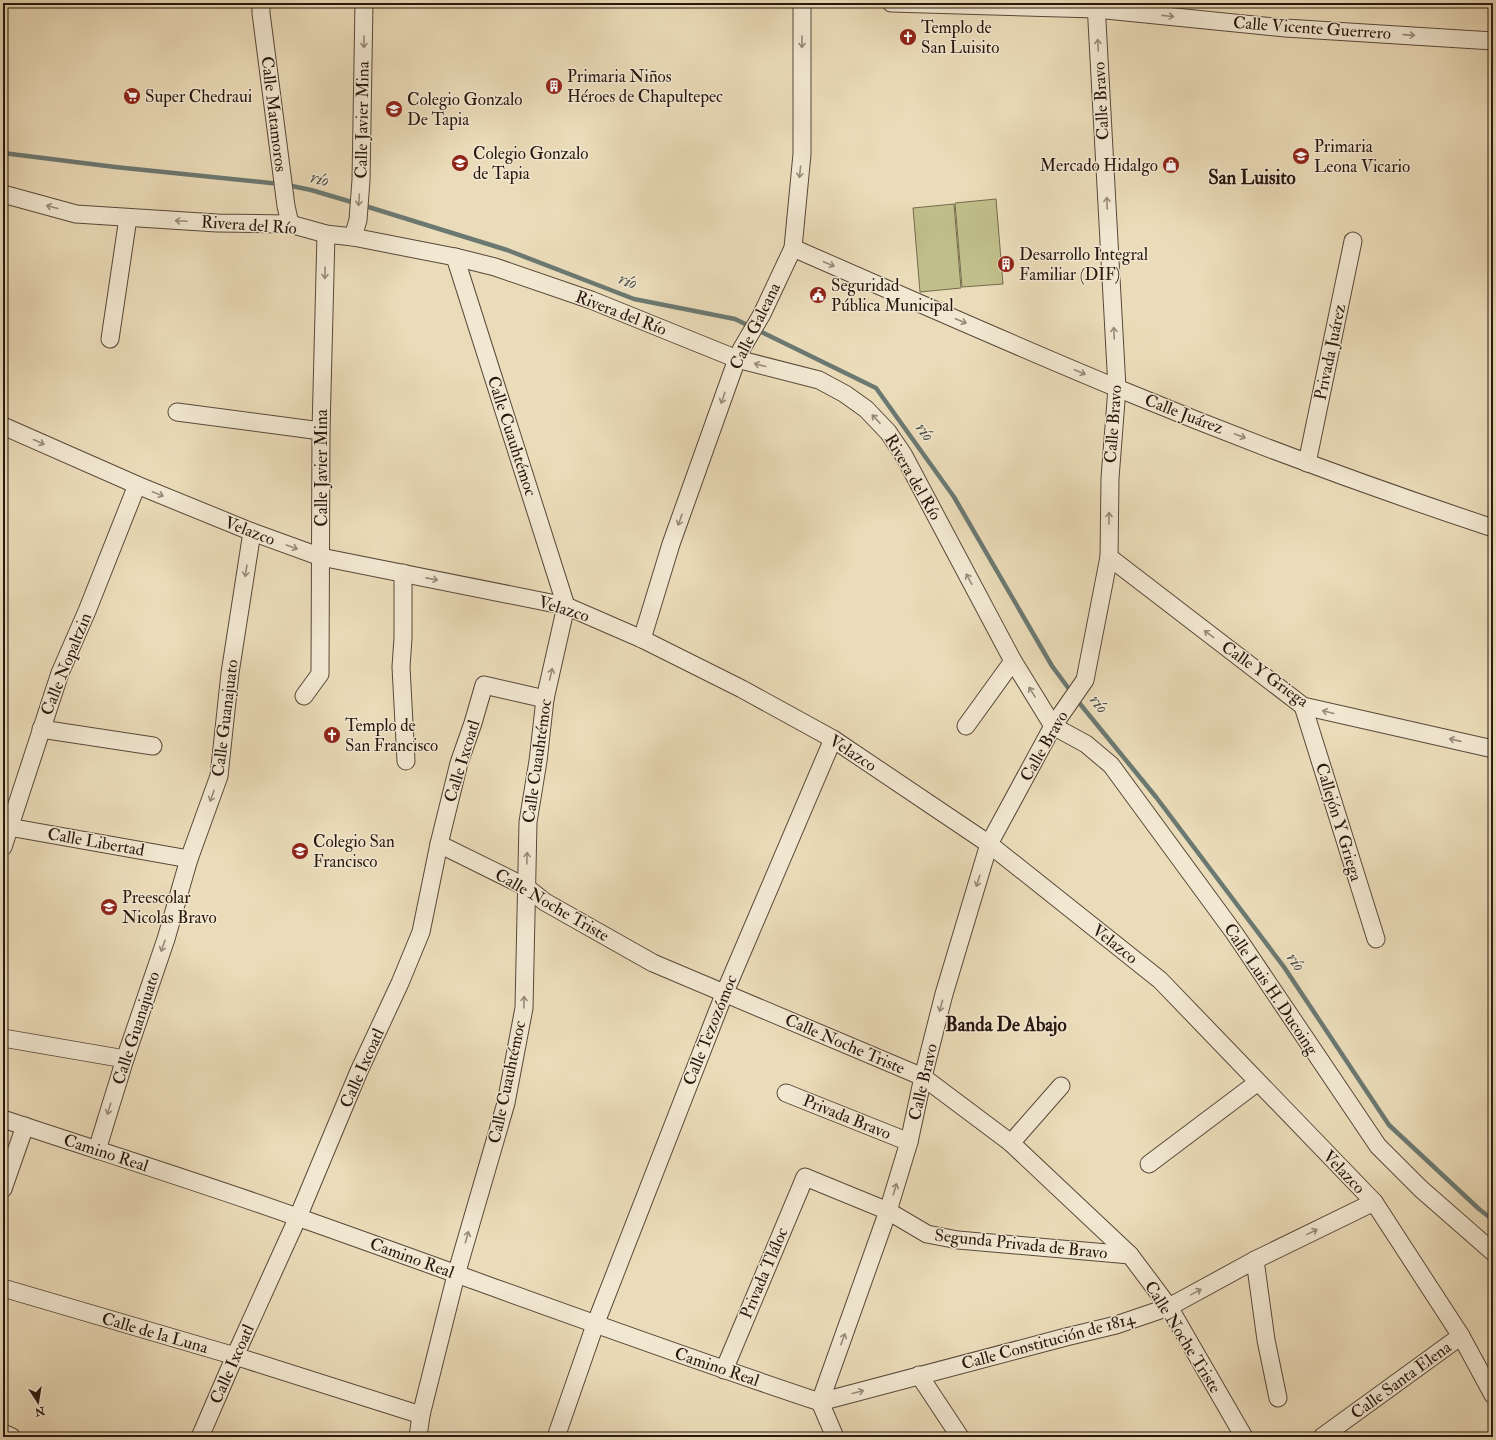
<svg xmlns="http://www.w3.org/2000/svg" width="1496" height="1440" font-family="'IM FELL Double Pica',serif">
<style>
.green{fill:#c0be8a;stroke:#746a4c}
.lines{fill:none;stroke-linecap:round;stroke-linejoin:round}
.stream{stroke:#6b7972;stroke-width:4.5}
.street-casing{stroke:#584839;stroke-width:19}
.street{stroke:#f2e8d2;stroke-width:17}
.oneway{stroke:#978a7a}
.labels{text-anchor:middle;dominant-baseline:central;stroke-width:3;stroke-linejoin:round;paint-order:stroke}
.poi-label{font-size:17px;fill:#27170e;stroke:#f2e8d2;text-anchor:start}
.street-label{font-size:17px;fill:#27170e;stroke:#f2e8d2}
.water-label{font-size:18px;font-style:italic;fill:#4f5048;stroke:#f2e8d2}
.quarter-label{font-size:19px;font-weight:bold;fill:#27170e;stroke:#f2e8d2}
</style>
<rect width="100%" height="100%" fill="#ebdcb9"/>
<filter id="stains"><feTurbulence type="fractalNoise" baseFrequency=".005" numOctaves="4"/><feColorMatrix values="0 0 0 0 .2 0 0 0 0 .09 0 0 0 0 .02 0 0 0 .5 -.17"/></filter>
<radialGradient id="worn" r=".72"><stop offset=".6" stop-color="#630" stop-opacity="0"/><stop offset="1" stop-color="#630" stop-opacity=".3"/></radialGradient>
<g class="green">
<path d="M996,199l7,85 -41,3 -7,-84z"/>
<path d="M954,204l7,84 -41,4 -7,-84z"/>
</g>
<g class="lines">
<g class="stream">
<path d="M3,153l112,14 165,17"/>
<path d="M287,185l24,5 44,13"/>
<path d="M362,205l145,45 127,49 101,20 141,69 78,109 98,169 20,27"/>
<path d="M1076,699l80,98 128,170 105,158 90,84 14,11"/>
</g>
<g class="street-casing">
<g id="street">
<path d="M261,3v10l25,193 4,18"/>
<path d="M891,3l205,6 189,19 208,13"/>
<path d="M3,194l73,20 141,9 73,1 36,10 27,3 102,20 40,10 96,33 146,59 82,21 26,14 21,15 22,23 15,22 110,207 40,65 33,18 25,21 124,169 143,212 43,43 72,63"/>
<path d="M353,237l5,-17 3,-40 3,-177"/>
<path d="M793,248c108,47 215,95 324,140 123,51 249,98 376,140"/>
<path d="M110,339l18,-121"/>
<path d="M177,412l144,19"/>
<path d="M3,426l134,59 115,47 69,25 245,49 76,33 100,50 91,50 156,105 171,136 214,222 87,134 32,59"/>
<path d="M1307,463l46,-222"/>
<path d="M1109,557l194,149 190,43"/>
<path d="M403,573v65l-2,29 5,94"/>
<path d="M642,639l29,-95 66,-185 5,-11 20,-34 31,-66 9,-94v-151"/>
<path d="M304,696l16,-22 1,-243 5,-197"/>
<path d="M1303,706l73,233"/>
<path d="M966,726l47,-65"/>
<path d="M41,729l112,17"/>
<path d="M3,826l186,33"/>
<path d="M439,844l87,43 19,15 108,61 270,114 88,66 119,112 39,52 75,130"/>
<path d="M3,847l57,-174 27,-62 50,-126"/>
<path d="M3,1038l122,21"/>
<path d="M786,1093l123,49"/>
<path d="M3,1119c99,33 199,64 297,99 173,61 345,126 520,184"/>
<path d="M1011,1143l50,-57"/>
<path d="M97,1150l28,-91 41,-120 23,-80 30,-83 11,-103 22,-141"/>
<path d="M1149,1164l109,-82"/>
<path d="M3,1189l22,-63"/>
<path d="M1255,1260l11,80 12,58"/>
<path d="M3,1288l232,68 186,59"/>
<path d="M724,1370l81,-193 83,34 39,23 31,6 172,15"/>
<path d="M919,1375l41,62"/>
<path d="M820,1402l246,-65 50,-12 53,-18 86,-47 119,-58"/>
<path d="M3,1433l9,4"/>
<path d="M200,1437l35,-81 63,-139 61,-146 41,-88 21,-51 18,-88 20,-81 14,-40 11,-38 61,14"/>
<path d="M418,1437l3,-22 35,-140 50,-172 18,-95 4,-186 10,-61 7,-62 21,-93 -111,-349"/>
<path d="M556,1437l39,-112 130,-333 108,-253"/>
<path d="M835,1437l-15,-35 68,-191 21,-69 14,-65 21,-83 45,-150 64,-118 32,-46 24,-123 1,-79 7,-90 -21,-385"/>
<path d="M1322,1437l139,-101"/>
</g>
</g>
<use href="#street" class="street"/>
</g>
<defs><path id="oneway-shaft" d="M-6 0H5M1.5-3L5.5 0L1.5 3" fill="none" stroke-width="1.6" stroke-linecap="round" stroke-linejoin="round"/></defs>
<g class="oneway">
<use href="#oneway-shaft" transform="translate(1168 16) rotate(6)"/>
<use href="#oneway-shaft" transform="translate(1409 35) rotate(4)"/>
<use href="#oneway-shaft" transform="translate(364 42) rotate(91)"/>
<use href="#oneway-shaft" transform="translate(802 42) rotate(90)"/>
<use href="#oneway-shaft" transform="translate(1098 45) rotate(-93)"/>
<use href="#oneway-shaft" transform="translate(800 172) rotate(96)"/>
<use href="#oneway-shaft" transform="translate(359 200) rotate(94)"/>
<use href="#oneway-shaft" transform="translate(1107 203) rotate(-93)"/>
<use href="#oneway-shaft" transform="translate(52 207) rotate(-165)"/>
<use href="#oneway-shaft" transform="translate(181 221) rotate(-177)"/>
<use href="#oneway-shaft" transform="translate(829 264) rotate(23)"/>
<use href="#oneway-shaft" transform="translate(325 273) rotate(91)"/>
<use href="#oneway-shaft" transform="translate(961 321) rotate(23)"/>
<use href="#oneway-shaft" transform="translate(1114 333) rotate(-93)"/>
<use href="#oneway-shaft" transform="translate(760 365) rotate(-165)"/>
<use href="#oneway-shaft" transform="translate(1080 372) rotate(23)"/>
<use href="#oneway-shaft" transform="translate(723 398) rotate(109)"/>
<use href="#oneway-shaft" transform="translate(876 419) rotate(-133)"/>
<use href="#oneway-shaft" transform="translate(1240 436) rotate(21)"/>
<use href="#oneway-shaft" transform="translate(39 442) rotate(24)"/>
<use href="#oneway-shaft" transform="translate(158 494) rotate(22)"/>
<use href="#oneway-shaft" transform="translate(1109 518) rotate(-89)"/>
<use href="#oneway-shaft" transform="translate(680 520) rotate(110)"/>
<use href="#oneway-shaft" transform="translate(292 547) rotate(20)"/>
<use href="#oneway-shaft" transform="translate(246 571) rotate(99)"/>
<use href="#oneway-shaft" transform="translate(432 579) rotate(11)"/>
<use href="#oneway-shaft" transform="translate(969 579) rotate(-118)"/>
<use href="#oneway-shaft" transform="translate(1209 634) rotate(-143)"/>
<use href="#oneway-shaft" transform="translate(551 674) rotate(-77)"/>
<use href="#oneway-shaft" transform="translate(1032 692) rotate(-122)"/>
<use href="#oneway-shaft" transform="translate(1328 712) rotate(-166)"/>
<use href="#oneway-shaft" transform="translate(1455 740) rotate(-167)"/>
<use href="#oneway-shaft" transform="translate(212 796) rotate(110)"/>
<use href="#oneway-shaft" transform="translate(527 858) rotate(-88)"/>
<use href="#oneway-shaft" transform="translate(978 881) rotate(107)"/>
<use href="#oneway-shaft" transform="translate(163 946) rotate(109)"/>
<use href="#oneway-shaft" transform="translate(524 1002) rotate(-88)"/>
<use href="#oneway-shaft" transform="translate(941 1006) rotate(105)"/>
<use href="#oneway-shaft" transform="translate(109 1109) rotate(107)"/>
<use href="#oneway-shaft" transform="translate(895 1189) rotate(-73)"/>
<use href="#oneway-shaft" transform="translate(1312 1232) rotate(-26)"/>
<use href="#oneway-shaft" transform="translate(467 1237) rotate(-74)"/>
<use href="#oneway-shaft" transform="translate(1196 1292) rotate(-29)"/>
<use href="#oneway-shaft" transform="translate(843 1339) rotate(-70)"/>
<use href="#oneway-shaft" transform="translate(858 1392) rotate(-15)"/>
</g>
<defs>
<g id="church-disc" transform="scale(0.9)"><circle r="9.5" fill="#8f2418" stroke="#f2e8d2"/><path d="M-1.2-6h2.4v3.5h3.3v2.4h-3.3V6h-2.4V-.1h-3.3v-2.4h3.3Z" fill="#fff"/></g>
<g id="building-disc" transform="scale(0.9)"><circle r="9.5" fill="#8f2418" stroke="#f2e8d2"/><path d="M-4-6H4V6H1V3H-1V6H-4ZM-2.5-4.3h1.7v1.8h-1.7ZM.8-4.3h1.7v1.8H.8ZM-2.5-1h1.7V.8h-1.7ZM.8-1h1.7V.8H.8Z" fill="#fff"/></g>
<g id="supermarket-disc" transform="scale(0.9)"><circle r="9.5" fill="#8f2418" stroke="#f2e8d2"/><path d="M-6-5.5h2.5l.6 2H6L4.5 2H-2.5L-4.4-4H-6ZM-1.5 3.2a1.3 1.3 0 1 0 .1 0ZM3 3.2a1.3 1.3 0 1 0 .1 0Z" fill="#fff"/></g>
<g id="school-disc" transform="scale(0.9)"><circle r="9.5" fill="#8f2418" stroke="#f2e8d2"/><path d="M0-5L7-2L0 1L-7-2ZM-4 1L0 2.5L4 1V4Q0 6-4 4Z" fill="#fff"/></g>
<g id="shop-disc" transform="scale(0.9)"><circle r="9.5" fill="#8f2418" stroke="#f2e8d2"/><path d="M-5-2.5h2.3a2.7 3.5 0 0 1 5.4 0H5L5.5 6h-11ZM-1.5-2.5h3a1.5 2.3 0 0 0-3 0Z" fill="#fff"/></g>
<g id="civic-disc" transform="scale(0.9)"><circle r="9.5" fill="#8f2418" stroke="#f2e8d2"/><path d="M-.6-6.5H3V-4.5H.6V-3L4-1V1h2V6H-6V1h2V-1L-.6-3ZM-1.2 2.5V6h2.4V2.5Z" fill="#fff"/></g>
</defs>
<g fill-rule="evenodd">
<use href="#church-disc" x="908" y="37"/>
<use href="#building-disc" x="554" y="86"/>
<use href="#supermarket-disc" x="132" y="96"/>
<use href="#school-disc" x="394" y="109"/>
<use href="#school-disc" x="1301" y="156"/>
<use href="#school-disc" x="460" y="163"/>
<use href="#shop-disc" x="1171" y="165"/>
<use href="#building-disc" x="1006" y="264"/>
<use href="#civic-disc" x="818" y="295"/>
<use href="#church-disc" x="332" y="735"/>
<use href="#school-disc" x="300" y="851"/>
<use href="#school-disc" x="109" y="907"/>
</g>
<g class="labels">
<g class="poi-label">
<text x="921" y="27">Templo de<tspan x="921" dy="20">San Luisito</tspan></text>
<text x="567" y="76">Primaria Niños<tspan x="567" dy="20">Héroes de Chapultepec</tspan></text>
<text x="145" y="96">Super Chedraui</text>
<text x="407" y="99">Colegio Gonzalo<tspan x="407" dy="20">De Tapia</tspan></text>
<text x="1314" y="146">Primaria<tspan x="1314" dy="20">Leona Vicario</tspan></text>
<text x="473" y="153">Colegio Gonzalo<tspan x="473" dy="20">de Tapia</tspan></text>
<text x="1158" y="165" text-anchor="end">Mercado Hidalgo</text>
<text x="1019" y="254">Desarrollo Integral<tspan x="1019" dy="20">Familiar (DIF)</tspan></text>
<text x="831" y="285">Seguridad<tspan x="831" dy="20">Pública Municipal</tspan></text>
<text x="345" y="725">Templo de<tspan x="345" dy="20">San Francisco</tspan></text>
<text x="313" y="841">Colegio San<tspan x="313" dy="20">Francisco</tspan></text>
<text x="122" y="897">Preescolar<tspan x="122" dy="20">Nicolas Bravo</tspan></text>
</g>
<g class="street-label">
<text transform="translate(1312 28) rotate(4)">Calle Vicente Guerrero</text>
<text transform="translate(1101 101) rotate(-93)">Calle Bravo</text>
<text transform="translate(274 114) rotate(83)">Calle Matamoros</text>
<text transform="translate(362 120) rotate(-89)">Calle Javier Mina</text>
<text transform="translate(249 225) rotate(4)">Rivera del Río</text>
<text transform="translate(621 313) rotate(21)">Rivera del Río</text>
<text transform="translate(755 326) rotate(-64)">Calle Galeana</text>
<text transform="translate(1330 352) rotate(-78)">Privada Juárez</text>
<text transform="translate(1184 414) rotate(21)">Calle Juárez</text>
<text transform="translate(1113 424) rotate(-86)">Calle Bravo</text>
<text transform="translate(512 436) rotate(72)">Calle Cuauhtémoc</text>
<text transform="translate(321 468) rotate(-90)">Calle Javier Mina</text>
<text transform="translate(913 477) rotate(60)">Rivera del Río</text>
<text transform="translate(250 531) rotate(21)">Velazco</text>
<text transform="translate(564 609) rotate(17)">Velazco</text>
<text transform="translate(66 664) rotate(-68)">Calle Nopaltzin</text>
<text transform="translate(1265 674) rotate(35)">Calle Y Griega</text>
<text transform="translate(225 718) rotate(-83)">Calle Guanajuato</text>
<text transform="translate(1044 746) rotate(-60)">Calle Bravo</text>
<text transform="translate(853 753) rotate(33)">Velazco</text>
<text transform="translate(462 761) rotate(-73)">Calle Ixcoatl</text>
<text transform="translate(537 761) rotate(-82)">Calle Cuauhtémoc</text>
<text transform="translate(1339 822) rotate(73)">Callejón Y Griega</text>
<text transform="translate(96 842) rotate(10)">Calle Libertad</text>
<text transform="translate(552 905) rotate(30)">Calle Noche Triste</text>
<text transform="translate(1115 944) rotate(38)">Velazco</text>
<text transform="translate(1271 989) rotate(56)">Calle Luis H. Ducoing</text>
<text transform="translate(136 1028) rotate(-72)">Calle Guanajuato</text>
<text transform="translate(710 1030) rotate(-68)">Calle Tezozómoc</text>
<text transform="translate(845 1044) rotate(23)">Calle Noche Triste</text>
<text transform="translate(362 1068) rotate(-66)">Calle Ixcoatl</text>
<text transform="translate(507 1082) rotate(-78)">Calle Cuauhtémoc</text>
<text transform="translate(923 1082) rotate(-77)">Calle Bravo</text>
<text transform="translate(847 1117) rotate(22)">Privada Bravo</text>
<text transform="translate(106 1153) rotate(18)">Camino Real</text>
<text transform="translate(1344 1172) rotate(46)">Velazco</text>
<text transform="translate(1021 1244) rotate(6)">Segunda Privada de Bravo</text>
<text transform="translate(412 1258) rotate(20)">Camino Real</text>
<text transform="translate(764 1273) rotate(-67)">Privada Tláloc</text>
<text transform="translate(155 1333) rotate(16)">Calle de la Luna</text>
<text transform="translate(1183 1337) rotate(58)">Calle Noche Triste</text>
<text transform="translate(1048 1341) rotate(-15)">Calle Constitución de 1814</text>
<text transform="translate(232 1364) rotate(-66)">Calle Ixcoatl</text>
<text transform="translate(717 1367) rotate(19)">Camino Real</text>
<text transform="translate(1401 1380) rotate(-36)">Calle Santa Elena</text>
</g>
<g class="water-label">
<text transform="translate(320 179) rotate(15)">río</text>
<text transform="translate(628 281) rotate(20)">río</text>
<text transform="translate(925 432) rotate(54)">río</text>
<text transform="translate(1099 704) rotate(52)">río</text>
<text transform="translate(1296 962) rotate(55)">río</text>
</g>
<g class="quarter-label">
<text x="1252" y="178">San Luisito</text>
<text x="1006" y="1025">Banda De Abajo</text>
</g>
</g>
<rect width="1496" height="1440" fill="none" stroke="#ebdcb9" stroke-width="16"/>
<rect x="4" y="4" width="1488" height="1432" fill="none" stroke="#27170e" stroke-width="2"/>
<rect x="8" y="8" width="1480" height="1424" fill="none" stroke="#27170e"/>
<g transform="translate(38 1402) rotate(168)" stroke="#f2e8d2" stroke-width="3" paint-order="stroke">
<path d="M0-3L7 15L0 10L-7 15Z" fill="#27170e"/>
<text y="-6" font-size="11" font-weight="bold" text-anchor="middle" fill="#27170e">N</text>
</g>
<rect width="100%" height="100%" filter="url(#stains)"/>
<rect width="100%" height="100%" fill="url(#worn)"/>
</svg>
